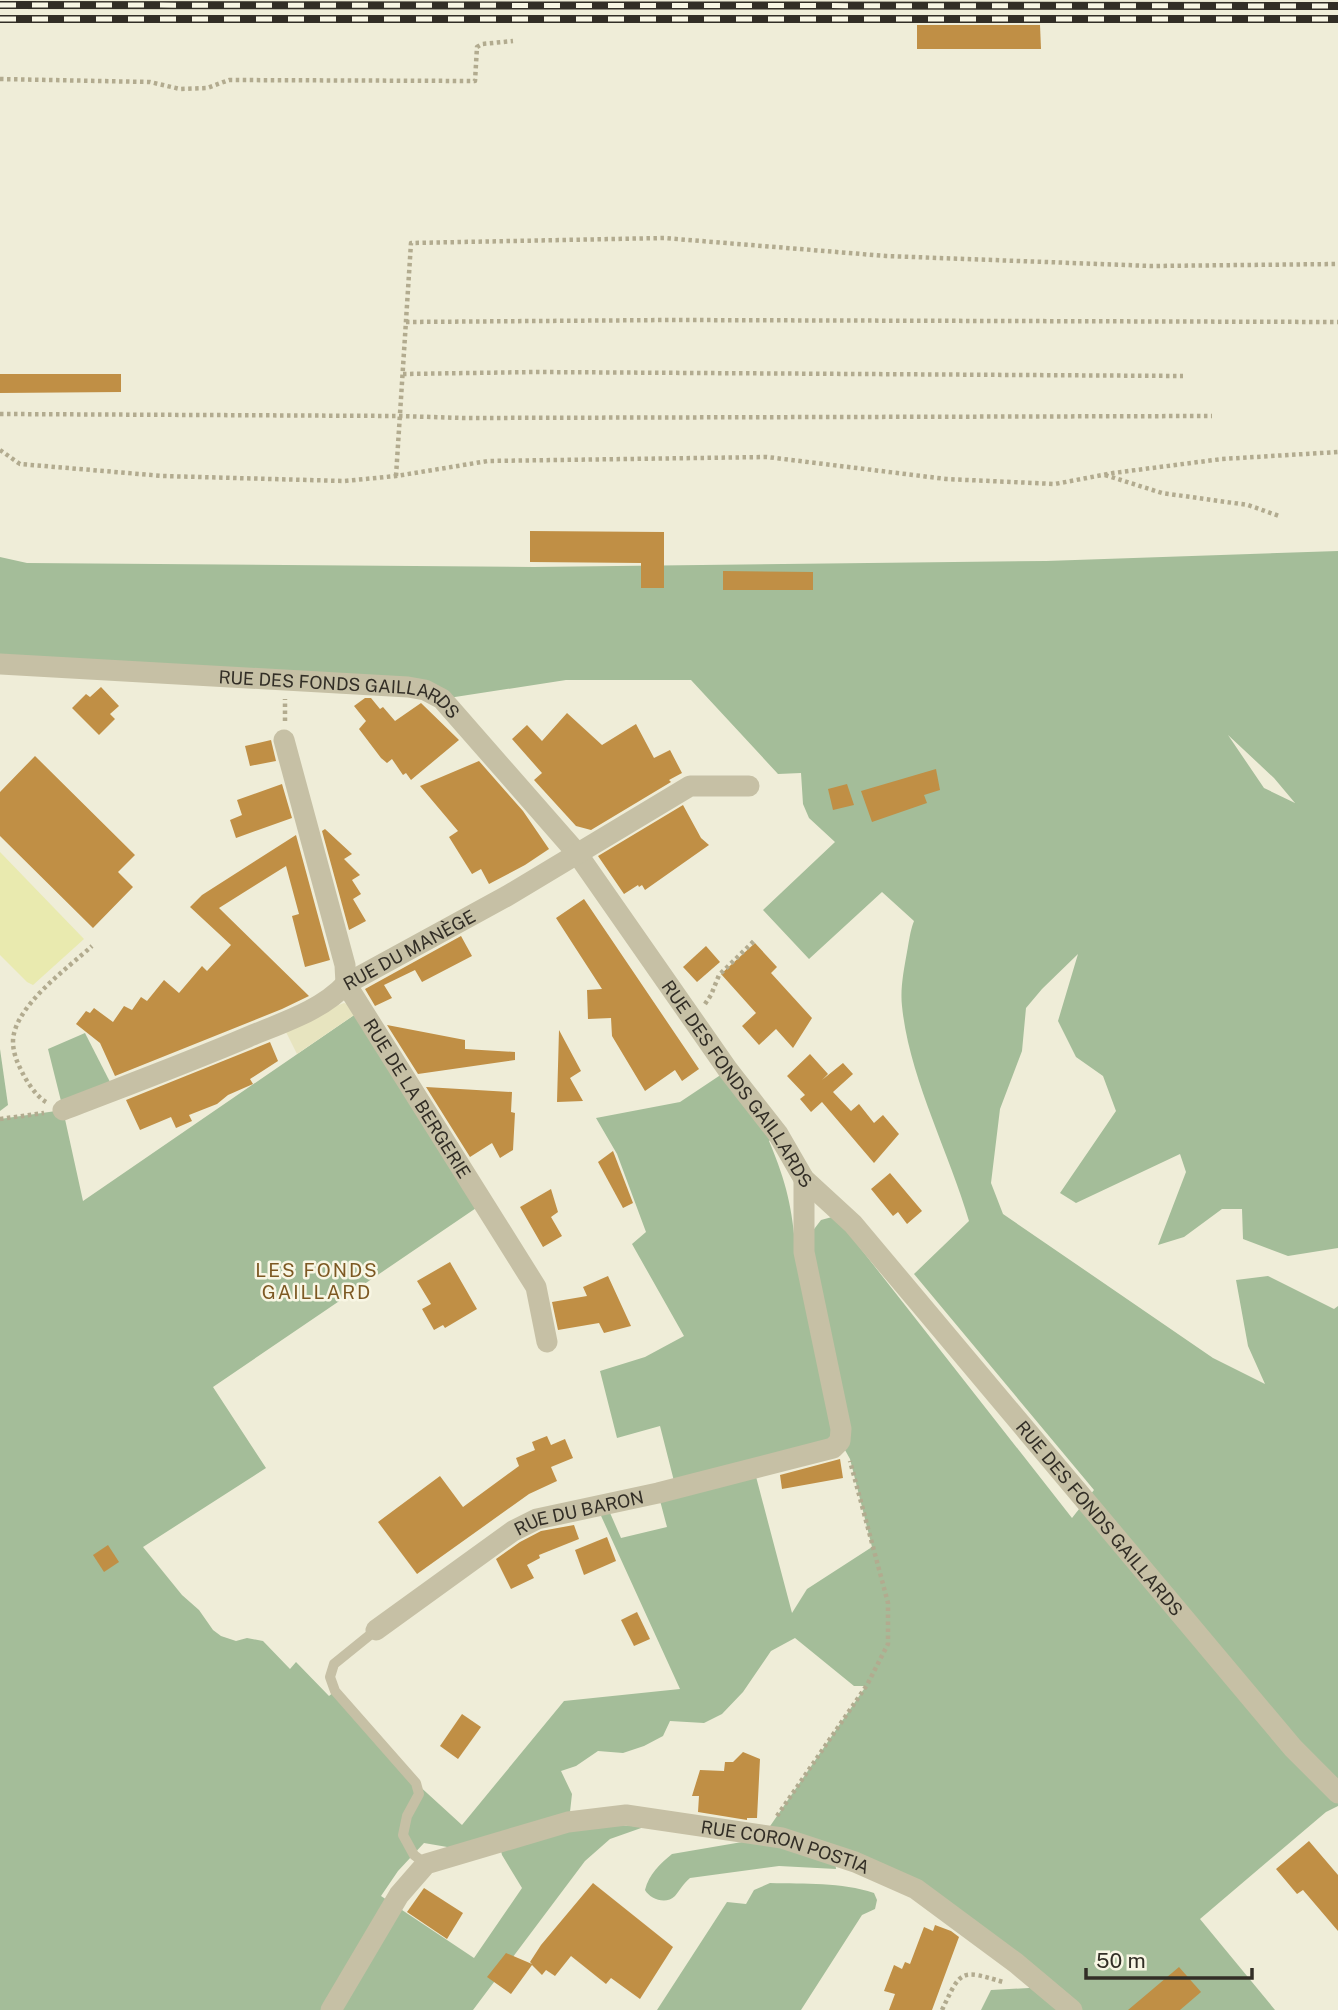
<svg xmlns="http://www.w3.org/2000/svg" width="1338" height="2010" font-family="'Public Sans',sans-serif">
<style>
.green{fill:#a4bd99;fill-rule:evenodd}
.sand{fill:#e9eaaf}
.plaza{fill:#e7e4bf}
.building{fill:#c08f45}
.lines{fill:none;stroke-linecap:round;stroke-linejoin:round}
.path{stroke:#b2ab8f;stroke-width:4.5;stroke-dasharray:3.5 3.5;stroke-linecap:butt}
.lane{stroke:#c6c0a5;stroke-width:10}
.street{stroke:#c6c0a5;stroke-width:21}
.rail-casing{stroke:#322e26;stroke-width:8}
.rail{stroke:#f8f6e4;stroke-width:5;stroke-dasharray:16;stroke-linecap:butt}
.labels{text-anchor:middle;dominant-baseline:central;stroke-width:5;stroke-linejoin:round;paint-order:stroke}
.street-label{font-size:18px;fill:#322e26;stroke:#f8f6e4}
.neighbourhood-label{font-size:19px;letter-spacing:2px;fill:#7d5923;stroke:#f8f6e4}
</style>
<rect width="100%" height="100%" fill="#efedd8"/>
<g class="green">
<path d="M1338,551v697l-50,8 -45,-17 -1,-30h-20l-38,28 -26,8 28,-73 -6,-18 -104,49 -16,-10 56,-82 -13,-35 -27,-19 -18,-36 20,-67 -36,35 -16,19 -4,43 -22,58 -9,74 12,31 210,144 52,26 -17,-38 -12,-66 32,-4 66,33 4,-3v500l-12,6 -126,107 75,91h-294l10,-20 38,-2 6,-7 -119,-92 -81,-29 1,9 -57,-3 -89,12c-7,6 -10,12 -15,18 -9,9 -25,3 -30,-6 4,-16 15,-26 27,-36l100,-17 -8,-2 102,-149h-12l-59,-48 -24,13 -28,41 -21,22 -18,9 -34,-2 -7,15 -19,10 -21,7 -25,-2 -22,15 -15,5 11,23 -3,27 75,6 -34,12 -25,22 -112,149h-473v-891l63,-9 20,91 280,-192 119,195 -269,183 53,81 -123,79 39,48 17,15 14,20 8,6 15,5 11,-3 16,3 27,28 6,-7 33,34 6,-5 81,92 46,42 102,-124 116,-12 -83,-182 10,-1 14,32 46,-11 -9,-34 18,-4 -16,-63 -43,12 -17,-67 45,-14 39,-21 -52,-92 14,-12 -29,-78 -21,-36 84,-16 48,-32 50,64 -9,7c18,43 23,66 27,112l25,-33 11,-3 7,4 233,297 22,-28 -180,-216 55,-53c-20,-69 -60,-144 -67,-215 -2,-17 2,-37 5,-54 2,-10 3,-21 7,-31l-32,-29 -73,67 -46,-49 72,-68 -26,-24 -6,-14 -2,-31 -23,1 -87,-94h-125l-124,19 -442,-35v-107l27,6 507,4 512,-6zM1228,735l46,43 21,25 -31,-15zM840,1441l10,18 22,88 -65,42 -15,24 -38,-144zM424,1843l29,5 46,-5 3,12 20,33 -48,70 -93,-62 17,-25z"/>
<path d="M85,1033l25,49 -49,19 -13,-52z"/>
<path d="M0,1049l8,56 -8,6z"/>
<path d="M770,1883c35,1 71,-1 104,10l3,7 -2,9 -13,6 -61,95h-144l70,-108 19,2 8,-14z"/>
</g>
<path class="sand" d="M0,852l84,87 -51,46 -6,-3 -27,-27z"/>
<path class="plaza" d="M344,1003l6,2 7,8 -60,41 -14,-28z"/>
<g class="building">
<path d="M917,25h123l1,24h-124z"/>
<path d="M0,374h121v18l-121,1z"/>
<path d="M530,531l134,1v56h-23v-25l-111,-1z"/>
<path d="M723,571l90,1v18h-90z"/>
<path d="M101,687l18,19 -9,8 5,5 -16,16 -27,-27 14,-14 4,3z"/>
<path d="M365,698h6l9,11 3,-2 12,14 26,-18 38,37 -48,40 -5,-7 -3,2 -11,-16 -5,4 -6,-5 -22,-29 7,-8 -12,-15z"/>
<path d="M567,713l35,32 34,-21 18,34 16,-8 12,23 -13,7 2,2 -80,48 -15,-4 -42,-46 8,-7 -30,-34 15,-14 15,16z"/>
<path d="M271,740l5,21 -26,5 -5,-20z"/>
<path d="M35,756l100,99 -17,17 15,15 -40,41 -93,-92v-44z"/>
<path d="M479,761l44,50 26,38 -24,16 -36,19 -8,-15 -9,5 -23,-37 9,-6 -38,-45z"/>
<path d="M936,769l4,21 -16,5 3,8 -55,19 -11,-31z"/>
<path d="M282,784l10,34 -56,20 -6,-18 12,-5 -5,-15z"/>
<path d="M847,784l7,21 -21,5 -5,-21z"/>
<path d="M683,805l18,33 8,7 -64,45 -3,-5 -3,2 -1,-2 -14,9 -26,-38z"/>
<path d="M325,829l27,25 -8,5 16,16 -8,5 9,14 -8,5 13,22 -17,9 -27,-99z"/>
<path d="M296,835l34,125 -25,7 -13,-51 7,-2 -13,-48 -67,42 90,88 -27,13 -167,67 -15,-33 -24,-19 10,-13 4,2 4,-5 19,14 11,-16 8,4 9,-13 6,4 17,-21 15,13 23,-27 5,5 24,-26 -41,-38 12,-12z"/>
<path d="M584,899l115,170 -17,12 -7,-11 -30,21 -33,-55 -1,-18 -23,1 -1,-29 15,-1 -46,-71z"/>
<path d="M461,936l11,20 -50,26 -7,-12 -31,15 8,13 -17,8 -10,-17z"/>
<path d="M755,943l22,24 -6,6 41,45 -19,30 -17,-19 -17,16 -17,-19 14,-13 -35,-39z"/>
<path d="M706,946l14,16 -23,20 -14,-15z"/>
<path d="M387,1025l78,15v9l50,3v8l-97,14z"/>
<path d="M559,1030l22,41 -11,7 13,23 -26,1z"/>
<path d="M270,1042l8,19 -28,18 3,5 -25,11 -11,9 -28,11 3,6 -16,7 -5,-11 -31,13 -14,-30z"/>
<path d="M810,1054l18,20 -6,6 21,-17 10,11 -20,18 18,19 8,-7 15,19 9,-8 16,19 -25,29 -52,-61 -11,10 -11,-13 5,-4 -18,-19z"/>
<path d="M426,1087l86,5 -1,20 4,1 -2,37 -13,8 -8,-15 -22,14z"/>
<path d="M613,1151l20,52 -10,5 -25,-46z"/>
<path d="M890,1173l32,38 -15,13 -9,-12 -5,4 -22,-27z"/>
<path d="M551,1189l7,23 -7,5 11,19 -19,11 -23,-40z"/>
<path d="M450,1262l27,47 -32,19 -2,-3 -9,5 -12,-21 9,-5 -14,-23z"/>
<path d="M608,1276l23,50 -27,7 -5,-10 -41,7 -6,-28 35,-6 -4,-9z"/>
<path d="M547,1436l4,9 14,-6 8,19 -22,9 6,14 -28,13 -112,80 -39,-52 62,-46 23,31 56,-41 -3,-8 19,-8 -3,-8z"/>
<path d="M840,1459l3,19 -61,11 -2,-14z"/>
<path d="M574,1525l5,14 -40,16 1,3 -13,7 7,13 -23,11 -15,-30 24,-17 21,-11z"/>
<path d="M607,1537l9,24 -32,14 -9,-25z"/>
<path d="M108,1545l11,17 -15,10 -11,-17z"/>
<path d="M637,1612l13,27 -16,7 -13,-26z"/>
<path d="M462,1714l19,13 -23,32 -18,-13z"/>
<path d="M743,1752l17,7 -3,59h-10v2l-49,-8 1,-16h-7l8,-26 24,1 1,-9h8z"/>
<path d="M1309,1841l29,34v56l-35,-41 -6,4 -21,-25z"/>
<path d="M593,1883l80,64 -33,52 -29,-21 -5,6 -35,-28 -16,20 -9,-6 -4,5 -10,-10 -21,29 -24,-17 19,-24 26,11 -2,-2 11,-17z"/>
<path d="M424,1888l39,25 -16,26 -40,-27z"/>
<path d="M935,1925l16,6 8,6 -27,73h-43l6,-16 -11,-3 10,-26 8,4 3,-7 5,2 14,-37 9,4z"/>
<path d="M1179,1967l22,25 -21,18h-52z"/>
</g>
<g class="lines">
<g class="path">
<path d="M0,79l150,3 30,7 27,-1 22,-8 246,1 2,-34 5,-3 31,-3"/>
<path d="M406,322l263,-2 669,2"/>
<path d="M403,374l133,-2 647,4"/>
<path d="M0,414l400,2 63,2 749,-2"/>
<path d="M0,450l20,14 143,12 181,5 52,-5 92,-15 279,-4 179,22 109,5 58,-11 109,-14 116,-7"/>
<path d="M1105,475l57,18 86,12 31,11"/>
<path d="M396,476l15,-233 253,-5 222,18 266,10 186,-2"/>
<path d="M285,721v-22"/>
<path d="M705,1004l6,-9 8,-20 36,-35"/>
<path d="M46,1102c-10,-6 -19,-20 -24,-30 -5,-10 -9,-19 -9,-31 1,-35 55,-73 79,-95"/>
<path d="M0,1119l44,-6"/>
<path d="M777,1816l90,-131 21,-41v-41l-38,-142"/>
<path d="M942,2010c19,-40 18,-41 61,-28"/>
</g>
<path class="lane" d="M376,1630l-42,34 -4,13 5,14 81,92 3,11 -12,22 -4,19 11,20 12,9"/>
<g class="street">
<path id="s1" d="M0,664l408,23 17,3 17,9 134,153 152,218 50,64 26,45 49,45 440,524 45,45"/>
<path id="s2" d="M284,740l61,225 1,19 190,303 11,55"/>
<path id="s3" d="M63,1110c62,-24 124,-47 185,-73 33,-14 73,-26 98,-53l161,-88 183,-110h59"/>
<path id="s4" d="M376,1630l137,-99 24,-12 121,-26 175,-45 7,-7 1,-12 -37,-177v-73"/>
<path id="s5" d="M331,2010l68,-115 27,-31 142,-42 58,-7 156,23 73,24 61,27 100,74 56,47"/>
</g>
<g class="rail-casing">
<g id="rail">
<path d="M0,5l1338,1"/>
<path d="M0,19h1338"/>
</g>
</g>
<use href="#rail" class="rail"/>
</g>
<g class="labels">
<g class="street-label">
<text stroke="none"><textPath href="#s1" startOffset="343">RUE DES FONDS GAILLARDS</textPath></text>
<text stroke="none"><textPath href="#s3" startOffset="383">RUE DU MANÈGE</textPath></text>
<text stroke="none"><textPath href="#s1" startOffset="931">RUE DES FONDS GAILLARDS</textPath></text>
<text stroke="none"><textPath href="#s2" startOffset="387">RUE DE LA BERGERIE</textPath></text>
<text stroke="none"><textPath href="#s4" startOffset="238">RUE DU BARON</textPath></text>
<text stroke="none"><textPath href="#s1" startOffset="1498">RUE DES FONDS GAILLARDS</textPath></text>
<text stroke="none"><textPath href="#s5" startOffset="544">RUE CORON POSTIA</textPath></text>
</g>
<g class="neighbourhood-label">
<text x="317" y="1270">LES FONDS<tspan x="317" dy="22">GAILLARD</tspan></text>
</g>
</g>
<path d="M1086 1968v10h166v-10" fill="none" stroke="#322e26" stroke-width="3.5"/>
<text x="1096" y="1968" font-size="21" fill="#322e26" stroke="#f8f6e4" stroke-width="5" paint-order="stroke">50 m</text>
</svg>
